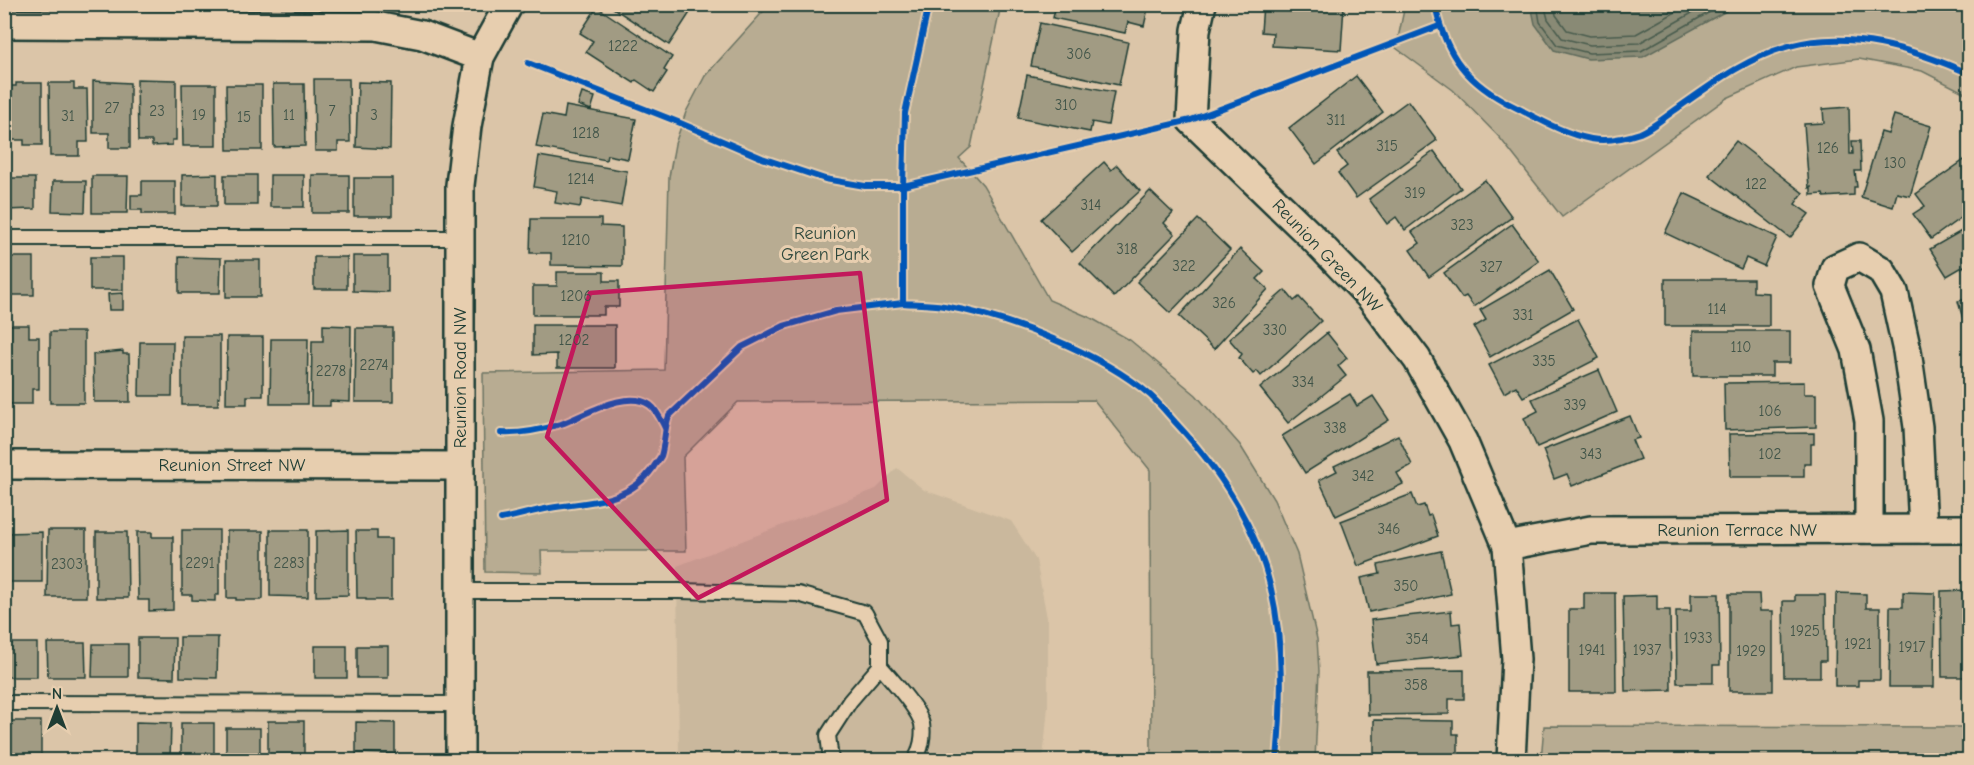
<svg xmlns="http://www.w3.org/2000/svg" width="1974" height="765" font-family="'Comic Neue',sans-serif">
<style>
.built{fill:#cab89d}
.green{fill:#b8ac92;stroke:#6c7463;stroke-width:1.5}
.water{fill:#898a75;stroke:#5f6b5b;stroke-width:1.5}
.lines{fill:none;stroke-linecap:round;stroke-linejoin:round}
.shore{stroke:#495c4e;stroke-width:1.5}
.building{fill:#a19b83;stroke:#1f3d34;stroke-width:1.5}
.service-casing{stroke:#1f3d34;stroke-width:18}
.minor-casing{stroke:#1f3d34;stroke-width:32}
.service{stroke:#e7ceaf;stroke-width:14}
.minor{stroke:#e7ceaf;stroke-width:27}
.cycleway-casing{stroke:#e7ceaf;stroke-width:10}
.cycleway{stroke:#0057b8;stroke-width:6}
.marked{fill:#c2185b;fill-opacity:0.2;stroke:#c2185b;stroke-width:4.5;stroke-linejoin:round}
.labels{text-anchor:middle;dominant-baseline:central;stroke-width:6;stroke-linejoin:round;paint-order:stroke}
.number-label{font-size:15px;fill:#405448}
.park-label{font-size:18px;fill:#2e483d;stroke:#e7ceaf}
.street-label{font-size:18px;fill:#1f3d34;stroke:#e7ceaf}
</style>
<rect width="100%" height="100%" fill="#dbc5a8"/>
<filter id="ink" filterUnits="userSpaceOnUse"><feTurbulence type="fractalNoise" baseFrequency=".0167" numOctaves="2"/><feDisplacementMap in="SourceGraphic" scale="12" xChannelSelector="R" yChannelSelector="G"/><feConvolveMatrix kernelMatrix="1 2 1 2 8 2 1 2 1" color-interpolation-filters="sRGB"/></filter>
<g filter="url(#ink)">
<path class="built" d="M897,468l27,22 87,31 25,39 12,63v83l-5,54h-364l-2,-194 199,-77z"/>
<g class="green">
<path d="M769,5h232l-30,142 -12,11 24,27 66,115 42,18 39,22 66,55 44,50 34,55 23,54 20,85 2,32 -4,89h-164l-1,-290 -56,-70 -356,2 -55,55 3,94h-145l1,22 -57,-1 -2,-199 181,-3 5,-193 6,-33 11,-32 19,-36z"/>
<path d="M1405,5h564v90l-47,-24 -63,-12 -63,8 -69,31 -165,119 -62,-79 -47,-48 -57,-42z"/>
<path d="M1544,726l425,1v33h-428z"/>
</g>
<path class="water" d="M1531,5v-1l206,1 -94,52 -55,2 -34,-9 -19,-26z"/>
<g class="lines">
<g class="shore">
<path d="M1537,4l3,18 17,23 32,8 52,-2 83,-47"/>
<path d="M1544,4l4,15 14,19 28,7 49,-2 69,-39"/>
<path d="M1554,4l2,11 11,15 23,6 46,-2 54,-30"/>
</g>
</g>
<g class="building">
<path d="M607,4h80l6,4 -24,37z"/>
<path d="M1056,4h93l-5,22 -16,-4 -3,11 -72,-15z"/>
<path d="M1263,4l81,2 -3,44 -69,-4 1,-13 -12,-1z"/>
<path d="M597,7l75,50 -8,13 3,2 -13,20 -18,-12 -2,3 -48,-31 7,-11 -13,-8z"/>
<path d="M1040,23l88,19 -9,43 -88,-19z"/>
<path d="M1027,75l87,17 -6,33 -16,-3 -2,10 -72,-14z"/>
<path d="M1356,76l27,36 -67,52 -27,-36z"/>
<path d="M137,79l39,1v60h-4v5l-20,1v-5h-14z"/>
<path d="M314,79h35l1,63h-12v9h-23z"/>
<path d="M93,81l37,2v65h-21v-15h-16z"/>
<path d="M358,82l33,1 -1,66 -34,-2z"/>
<path d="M16,83h26v62h-18v-5h-18v-54h10z"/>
<path d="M49,83h25v6h13l1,53h-9v14h-29z"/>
<path d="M182,84h34v62h-33z"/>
<path d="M273,84h31l1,62 -31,1z"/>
<path d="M226,85h36v65h-35z"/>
<path d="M582,93l13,4 -4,13 -13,-5z"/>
<path d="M1408,101l29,39 -81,58 -18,-25 9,-7 -10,-13z"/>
<path d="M566,106l70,13 -8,40 -21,-4 -1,5 -70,-13 7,-33 21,4z"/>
<path d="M1849,107l1,47h3l-1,-13h8l1,30h-6l2,16h-3v8l-30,2 -1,-3 -12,1v-8l-2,1 -5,-64 20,-1 -1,-14z"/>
<path d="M1894,115l37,11 -21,70 -13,-3 -4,14 -32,-10 20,-65 7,2z"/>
<path d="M1736,141l67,52 -8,11 14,10 -19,24 -81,-63z"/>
<path d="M1434,151l27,37 -56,42 -9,-13 -9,7 -18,-25z"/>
<path d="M539,156l88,15 -6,35 -39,-7 -2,8 -25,-4 2,-12 -23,-4z"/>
<path d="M1970,156v55l-39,28 -18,-25 12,-8 -9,-12z"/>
<path d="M1104,162l7,8 6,-5 23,26 -68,61 -31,-33z"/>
<path d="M217,174v32h-35v-31z"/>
<rect x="224" y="175" width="33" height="30"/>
<rect x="270" y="175" width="34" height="32"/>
<rect x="312" y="175" width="37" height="38"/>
<path d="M92,176h36l-1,37h-35z"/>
<path d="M4,178h31v31l-31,1z"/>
<rect x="354" y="178" width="38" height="38"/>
<path d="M1485,180l27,37 -83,60 -19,-27 10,-7 -8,-11z"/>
<path d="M53,181h33l-1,31 -33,-1z"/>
<path d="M142,181h33v33h-33v-4h-11v-15h11z"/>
<path d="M1150,191l23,22 -9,10 11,11 -61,63 -34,-34z"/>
<path d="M1684,193l93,44 -13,29 -18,-8 -5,11 -76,-36z"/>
<path d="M531,219h70v7l21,1v39l-71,-1v-12h-21z"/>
<path d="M1198,219l32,31 -60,63 -33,-31z"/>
<path d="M1512,224l27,37 -65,46 -8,-11 -4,2 -18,-25z"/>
<path d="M1970,226v49l-6,-9 -17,10 -17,-27z"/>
<path d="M1240,249l24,23 -7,7 11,10 -54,60 -35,-33z"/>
<path d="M353,256h35v36l-35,-1z"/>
<rect x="4" y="257" width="30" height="38"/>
<rect x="90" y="257" width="33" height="33"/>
<path d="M179,257l42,1 -1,35h-41z"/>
<rect x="314" y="257" width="33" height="32"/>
<rect x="226" y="260" width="34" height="37"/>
<path d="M1550,270l23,39 -83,48 -16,-30 12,-7 -6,-10z"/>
<path d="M557,272h47v9h15v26h-15v8h-71v-29h24z"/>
<path d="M1665,279h88v13l16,1v33h-104z"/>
<path d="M1285,290l9,11 5,-4 22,24 -60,55 -4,-5 -4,3 -14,-16 3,-4 -13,-15z"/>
<path d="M123,293v17h-14l-1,-16z"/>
<path d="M1970,298v31l-4,1 -8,-29z"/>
<path d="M1578,319l21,39 -76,39 -7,-11 -12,7 -15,-28z"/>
<path d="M5,325h24v12h10v52h-7v15h-27z"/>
<path d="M323,325l28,1 -1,76 -20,-1v5h-19l1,-65h11z"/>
<path d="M533,325h82v43h-58v-14l-24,1z"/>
<path d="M356,328h37v74h-38z"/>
<path d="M1693,331h97v32h-18v13h-79z"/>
<rect x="50" y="332" width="34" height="71"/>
<path d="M1327,333l20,25 -9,8 8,10 -58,47 -28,-35z"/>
<path d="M182,336h38v61h-2v8h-36z"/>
<path d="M227,337h36v59h-16v8h-21z"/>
<path d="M271,339h37l-1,65h-37z"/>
<path d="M140,342h33l-1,54h-33z"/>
<path d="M123,351v3h6l1,48h-36l-1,-48z"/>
<path d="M1599,370l18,42 -80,35 -13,-29 14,-7 -6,-12z"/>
<path d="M1804,382v12h12v33l-91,3 -1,-47z"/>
<path d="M1350,394l7,12 16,-10 16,24 -84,53 -23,-37z"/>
<path d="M1630,416l9,22 -7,2 8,19 -68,27 -5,-12 -13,5 -11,-29z"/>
<path d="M1814,433v11h-3v20h-7v13h-74l-1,-43z"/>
<path d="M1398,435l14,30 -15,8 6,11 -67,32 -17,-36 18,-9 -3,-5z"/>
<path d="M1412,494l5,13 7,-2 4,11 3,-1 7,21 -80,30 -17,-45z"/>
<path d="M48,530h38v67h-39z"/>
<path d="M182,530h37v65h-4v6l-23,-1v-5h-10z"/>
<path d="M270,530h38v67l-38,-1z"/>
<path d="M348,530v65l-32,1v-65z"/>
<path d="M227,531h36v67l-2,2h-25v-2h-9z"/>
<path d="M356,531h21v8h14v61h-25v-2h-9z"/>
<path d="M42,532v50h-36v-49z"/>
<path d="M96,532h31l1,66h-32z"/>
<path d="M137,532h15v5h21v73l-24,1v-11h-11z"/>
<path d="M1441,551l10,43 -82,18 -8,-34 19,-4 -2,-9z"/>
<path d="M1970,590v87h-28l-1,-86z"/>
<path d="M1903,592l32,1 -1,94h-45l1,-80h13z"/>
<path d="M1584,593h31l1,99h-47v-83h15z"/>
<path d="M1836,593l30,1v14h14v72h-22v6h-23z"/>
<path d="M1691,594h28l1,71h-7v18h-36l-1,-72h15z"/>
<path d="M1729,594h30l1,17h13v80h-44z"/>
<path d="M1657,595v15h13l1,80 -46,1 -2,-95z"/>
<path d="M1795,595h30l1,66h-6v16h-36l-1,-76h12z"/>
<path d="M1451,611l1,13 8,-1 3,32 -87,9 -5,-44z"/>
<path d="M180,637h38l-1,41 -37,-1z"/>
<path d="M138,638h37l-1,40 -36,-1z"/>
<rect x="4" y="643" width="33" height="34"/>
<path d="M47,643h38l1,34h-38z"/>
<path d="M93,644h35v33h-36z"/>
<rect x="315" y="646" width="32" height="32"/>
<rect x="357" y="646" width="31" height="32"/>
<path d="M1464,670v29h-15v15l-81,1 -1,-44z"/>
<path d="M1374,720l79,1v13h5v26h-84z"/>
<rect x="4" y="721" width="37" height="36"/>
<rect x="268" y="721" width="36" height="37"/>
<path d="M136,722l35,1 -1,37h-34z"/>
<path d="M356,722l39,1v31l-39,-1z"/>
<rect x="181" y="723" width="33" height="31"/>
<rect x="226" y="728" width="34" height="32"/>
</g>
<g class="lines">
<g class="service-casing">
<g id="service">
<path d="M4,238h456"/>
<path d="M460,591h219l119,3 67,19 15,28v25c10,12 39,43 42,58 2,12 -1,26 -7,36"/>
<path d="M4,703l456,1"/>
<path d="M831,760l-3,-25 22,-34 30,-35"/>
</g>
</g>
<g class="minor-casing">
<g id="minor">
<path d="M1202,4l-6,26 -5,90 121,117 58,60 47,62 46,82 44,105 9,113 -5,101"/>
<path d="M4,24l372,2 46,9 58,22"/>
<path d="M4,465l456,1"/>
<path d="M1869,529v-108l-13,-71 -26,-64 5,-18 24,-11 22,13 13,22 13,59 11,76 5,102"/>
<path d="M1507,546l84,-16 379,-1"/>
<path d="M460,760v-575l7,-59 13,-69 29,-53"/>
</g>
</g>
<use href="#service" class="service"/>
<use href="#minor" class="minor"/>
<g class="cycleway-casing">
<g id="cycleway">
<path d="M929,4l-24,109 -2,73v117c13,1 27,1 41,3 64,11 157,47 206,89 9,8 17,18 25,27 44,47 81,103 96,167 13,56 11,114 6,171"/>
<path d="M1435,4c10,52 33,80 80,103 24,12 49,27 76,32 15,3 34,-1 49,-6 13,-5 26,-17 38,-25 34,-24 70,-51 111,-62 61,-17 125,3 181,28"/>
<path d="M528,63l150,59 84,36 63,21 40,7h38l288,-66 248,-94"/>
<path d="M501,433c20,1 40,-3 60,-9 23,-8 66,-36 89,-19 7,5 11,15 15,23"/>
<path d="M501,519c16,-3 32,-8 49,-11 39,-7 77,-4 103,-40 2,-4 6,-8 8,-12 4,-13 3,-27 8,-40l73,-69 42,-21 52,-15 67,-8"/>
</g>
</g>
<use href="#cycleway" class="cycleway"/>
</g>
</g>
<path class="marked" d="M860,273l27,227 -189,98 -151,-161 43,-144z"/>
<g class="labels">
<g class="number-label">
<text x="623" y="46">1222</text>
<text x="1079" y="54">306</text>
<text x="1066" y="105">310</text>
<text x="112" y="108">27</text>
<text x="157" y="111">23</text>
<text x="332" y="111">7</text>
<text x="199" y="115">19</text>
<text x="289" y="115">11</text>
<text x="374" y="115">3</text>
<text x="68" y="116">31</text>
<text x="244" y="117">15</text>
<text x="1336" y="120">311</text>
<text x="586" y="133">1218</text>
<text x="1387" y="146">315</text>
<text x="1828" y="148">126</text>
<text x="1895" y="163">130</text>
<text x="581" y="179">1214</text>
<text x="1756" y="184">122</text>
<text x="1415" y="193">319</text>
<text x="1091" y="205">314</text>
<text x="1462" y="225">323</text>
<text x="576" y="240">1210</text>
<text x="1127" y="249">318</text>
<text x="1184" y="266">322</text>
<text x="1491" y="267">327</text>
<text x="576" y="296">1206</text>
<text x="1224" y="303">326</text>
<text x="1717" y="309">114</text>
<text x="1523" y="315">331</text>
<text x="1275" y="330">330</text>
<text x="574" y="340">1202</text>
<text x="1741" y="347">110</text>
<text x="1544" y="361">335</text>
<text x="374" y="365">2274</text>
<text x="331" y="371">2278</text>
<text x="1303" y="382">334</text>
<text x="1575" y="405">339</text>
<text x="1770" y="411">106</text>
<text x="1335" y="428">338</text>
<text x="1591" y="454">343</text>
<text x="1770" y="454">102</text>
<text x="1363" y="476">342</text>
<text x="1389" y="529">346</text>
<text x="200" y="563">2291</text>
<text x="289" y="563">2283</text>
<text x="67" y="564">2303</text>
<text x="1406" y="586">350</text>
<text x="1805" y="631">1925</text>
<text x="1698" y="638">1933</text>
<text x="1417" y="639">354</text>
<text x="1858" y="644">1921</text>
<text x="1912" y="647">1917</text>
<text x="1592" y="650">1941</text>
<text x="1647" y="650">1937</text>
<text x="1751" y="651">1929</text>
<text x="1416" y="685">358</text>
</g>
<g class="park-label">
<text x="825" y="233">Reunion<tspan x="825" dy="21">Green Park</tspan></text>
</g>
<g class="street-label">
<text transform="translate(1327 256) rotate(46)">Reunion Green NW</text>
<text transform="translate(460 378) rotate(-90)">Reunion Road NW</text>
<text x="232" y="465">Reunion Street NW</text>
<text x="1737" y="530">Reunion Terrace NW</text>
</g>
</g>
<rect width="1974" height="765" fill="none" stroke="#e7ceaf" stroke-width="24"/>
<rect x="12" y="12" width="1950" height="741" fill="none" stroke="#1f3d34" stroke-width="2" filter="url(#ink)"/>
<g transform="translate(57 708)" stroke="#e7ceaf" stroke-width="4.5" paint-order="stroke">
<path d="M0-4.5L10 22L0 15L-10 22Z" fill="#1f3d34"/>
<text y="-9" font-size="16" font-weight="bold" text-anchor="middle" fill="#1f3d34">N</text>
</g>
</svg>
